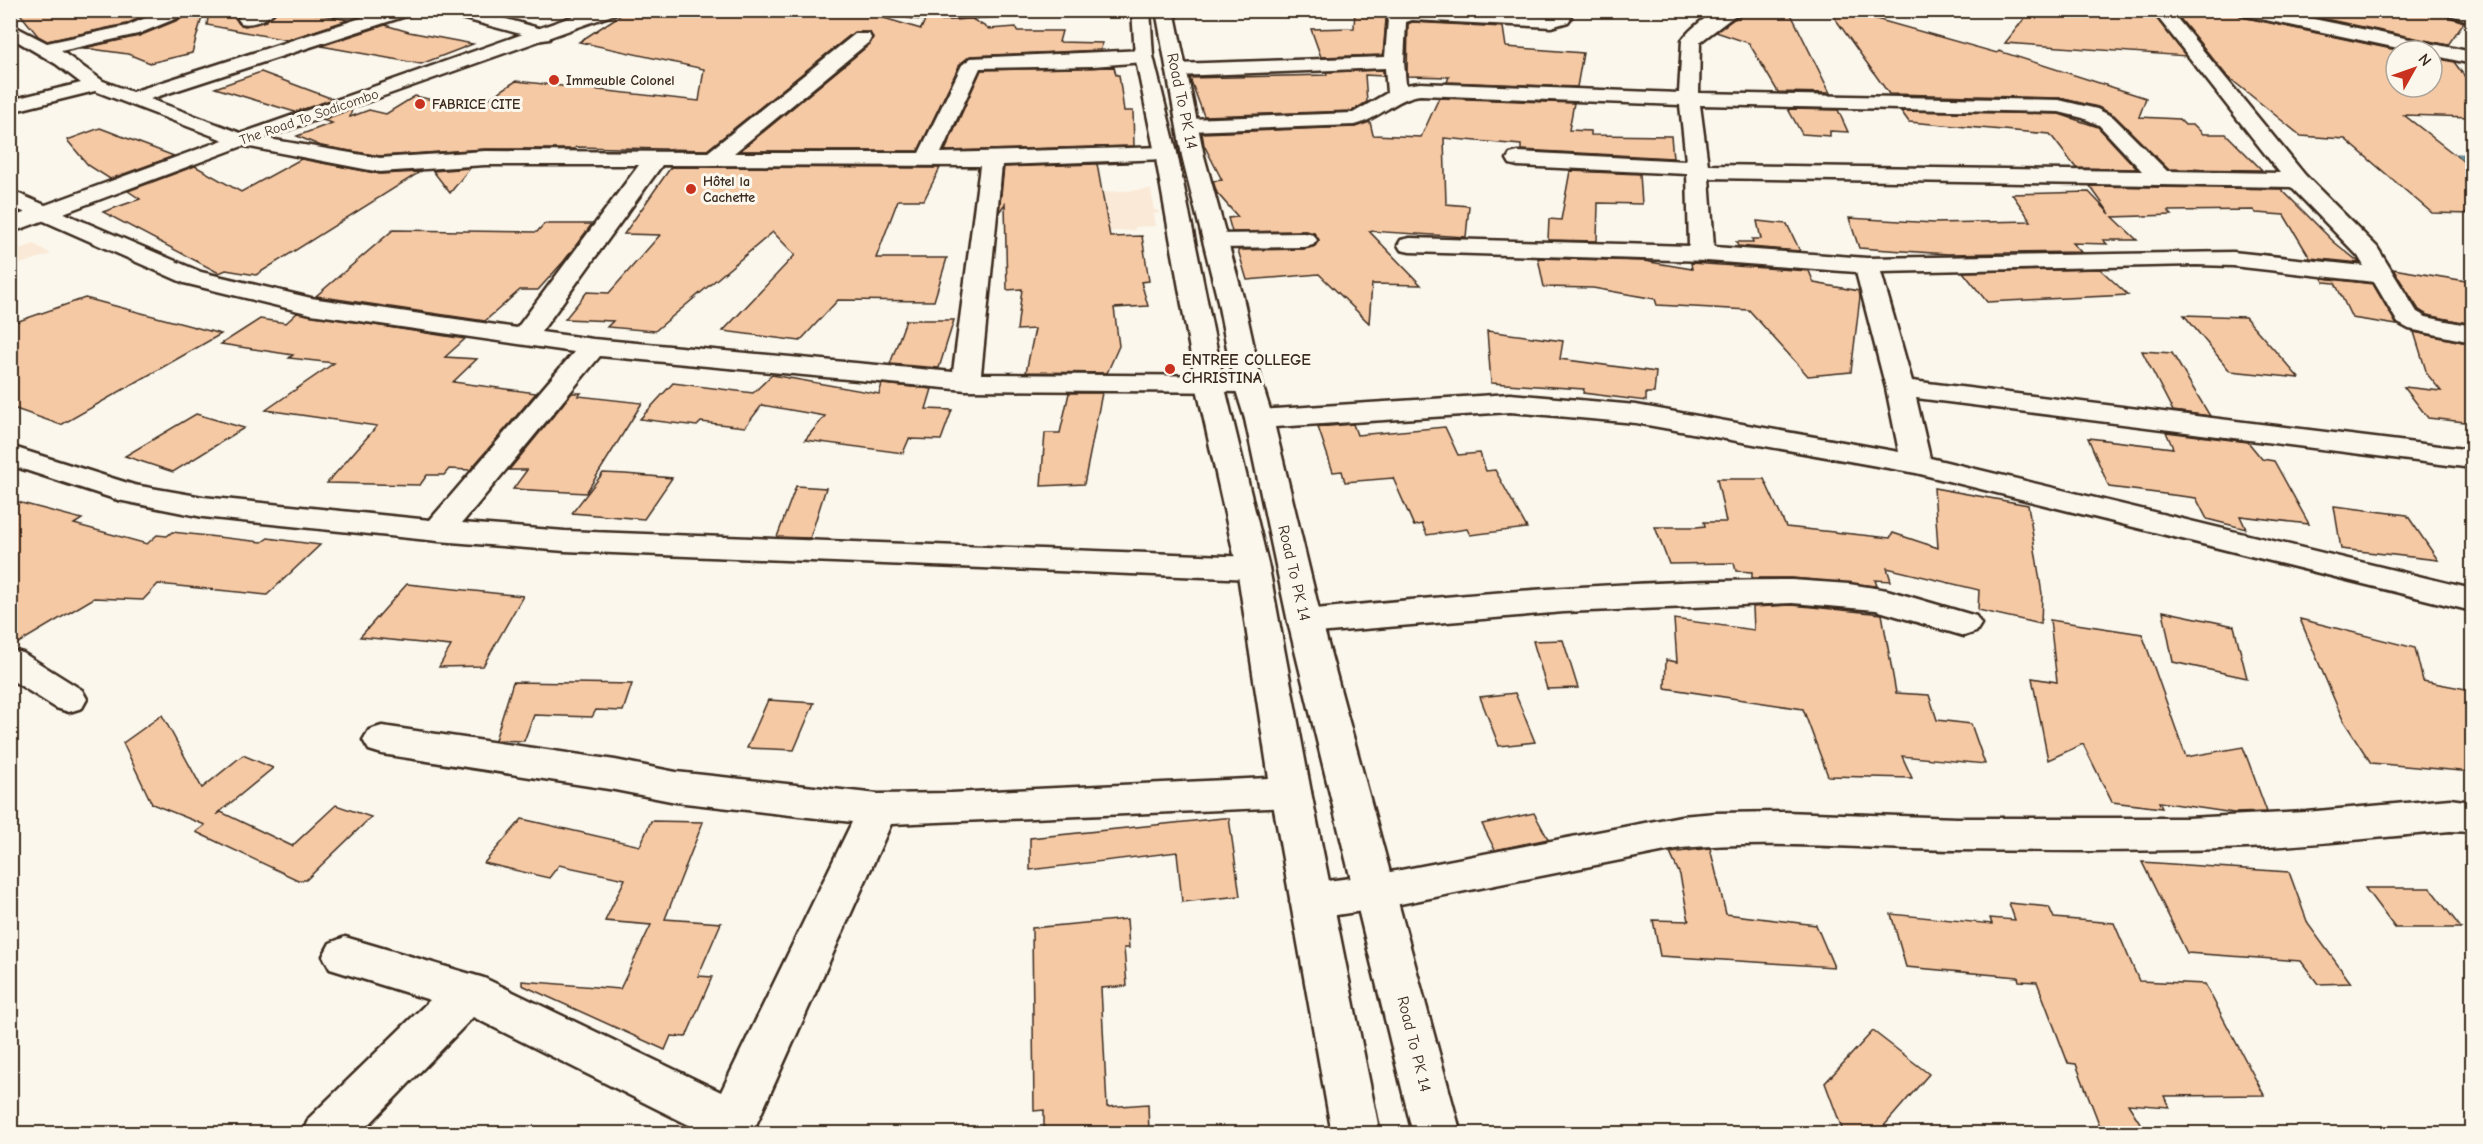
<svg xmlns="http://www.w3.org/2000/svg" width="2483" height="1144" font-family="'Comic Neue',sans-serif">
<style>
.built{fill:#fae9d7}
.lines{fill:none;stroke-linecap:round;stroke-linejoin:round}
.stream{stroke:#668995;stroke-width:6}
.building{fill:#f6c9a5;stroke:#3b2a1e;stroke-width:1.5}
.street-casing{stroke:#3b2a1e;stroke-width:5}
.secondary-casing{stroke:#3b2a1e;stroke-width:5}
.street{fill:#fbf7ec;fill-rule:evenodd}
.secondary{fill:#fbf7ec;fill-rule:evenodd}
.poi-dot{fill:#c8321e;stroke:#fbf7ec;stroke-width:2}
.labels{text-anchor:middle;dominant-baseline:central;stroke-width:6;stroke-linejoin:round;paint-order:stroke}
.far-poi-label{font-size:14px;font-weight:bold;fill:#3b2a1e;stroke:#fbf7ec;text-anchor:start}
.far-street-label{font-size:14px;fill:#3b2a1e;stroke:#fbf7ec}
.street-label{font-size:16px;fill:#3b2a1e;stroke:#fbf7ec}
.poi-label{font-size:16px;font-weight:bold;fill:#3b2a1e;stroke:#fbf7ec;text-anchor:start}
</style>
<rect width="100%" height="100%" fill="#fbf7ec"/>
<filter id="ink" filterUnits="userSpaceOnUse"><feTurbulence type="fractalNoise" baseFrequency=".0167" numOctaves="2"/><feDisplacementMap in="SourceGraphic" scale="12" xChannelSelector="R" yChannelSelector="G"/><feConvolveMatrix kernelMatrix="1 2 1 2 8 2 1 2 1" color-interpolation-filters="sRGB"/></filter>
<g filter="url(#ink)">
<g class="built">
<path d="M1151,189l3,21 5,1v2l-5,1 2,12 -21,1v3l-57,3 -1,-39z"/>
<path d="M34,244l17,10 -40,13v-15z"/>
</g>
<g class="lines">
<path class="stream" d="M2445,156l27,1"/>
</g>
<g class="building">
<path d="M17,10h140l-31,14 -79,17 -9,-5z"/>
<path d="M191,10h13l-12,43 -42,10 -22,-9 -44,-6 55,-12 49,-20z"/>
<path d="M209,10h36l-9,9 3,5 6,2 21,-5 12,-11h20l50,10 -61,20 -80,-15z"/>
<path d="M628,10h229l64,19 4,-9 47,-1 17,10 27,-2 1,4h45l-3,11 43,1 -1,7 -131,6 -10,8 -42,87h-178l130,-107 3,-7 -4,-5h-15l-147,118 -131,-3 -2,2h-89l-105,7 -59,-10 -24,-10 35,-13 -10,-3 30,-11 -2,8 19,-7 17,4 29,-18 58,13 43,-28 183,20 5,-32 -125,-27z"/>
<path d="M1355,10h44l-9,3 -4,6 -3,36 -62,2 -10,-28 43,-1z"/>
<path d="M1756,10h33l41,83 -52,-1 -29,-49 -33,-11 18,-13z"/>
<path d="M1829,10h15l153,43 2,-2 147,47 -7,19 40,2 6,6h9l9,9h23l36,36 -94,-1 -54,-54 -16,-8 -38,-9 -171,-4z"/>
<path d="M2031,10h119l36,46 -181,-13z"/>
<path d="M2173,10h59l10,7 159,34h-5v36h36v-30l22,5 18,24v31l-68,-2 68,53v46l-40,-1 -87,-74 -44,-3 -74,-60z"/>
<path d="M2283,10h145l36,12 -16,23z"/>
<path d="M1412,22l91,5 3,20 77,6 -6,34 -130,-5 2,-5 -42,-1 1,-52z"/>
<path d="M385,25l24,7 64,12 -52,20 -100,-18z"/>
<path d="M1114,67l2,8h3l5,36h9l1,35 -189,5 36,-81z"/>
<path d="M1383,70v6l-18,-1 2,27 -15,9 -148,5 -14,-38 137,-3 -1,-3z"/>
<path d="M261,72l72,27 -38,13 -80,-24z"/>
<path d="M1439,98l135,5 -5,27 22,1v4l80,1 2,22 -152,-8v-5l-77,-7 2,66 23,2 -3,31 -97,-6 52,54 -49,-1 -3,39 -50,-49 -72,6 -9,-30 67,-1 10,-3 4,-6 -5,-7 -9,-2 -73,1 -4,-14 10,-1 -21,-24 -4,-12 9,-1 -18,-35 -2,-12 153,-6 15,-5 3,13 48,2z"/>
<path d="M1788,109l50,1 10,22 -18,-1v5l-28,-2z"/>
<path d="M1901,111l158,3 39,13 39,42 -61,-1 -26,-34 -141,-12z"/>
<path d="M100,128l74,28 -64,23 -22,-14 -21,-25z"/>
<path d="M301,159l79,15 40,-2 -164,103 -30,-5 -7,3 -116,-61 37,-13 -12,-8 67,-25 46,26z"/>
<path d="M1128,163l-31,1 13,73 32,-1 7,45 -8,1 7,24 -34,2 5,38 -12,27 -81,-1 9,-43 -18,1 5,-41 -15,1 -2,-86 -6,8 5,-45z"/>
<path d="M671,167l269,1 -16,32h-26l-22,58h71l-13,43 -96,-1 -38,41 -77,-10 72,-76 -22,-23 -118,99 -48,-4 6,-6 -48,-2 22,-27 22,1 51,-58 -36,-1z"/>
<path d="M470,168l-20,25 -17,-22z"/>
<path d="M1570,171l70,3 2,30 -44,-1 -1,38 -49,-1 1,-21 12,1z"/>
<path d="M2090,186l191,3 53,53 26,21 -50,-5 -26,-43 -28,-2 -3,-3 -85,1 4,4 -59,2 24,23h-34l4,4 -35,-1 9,9 -133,2 -89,-6 -10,-30 85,5 97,-2 -19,-27 77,-2 21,22z"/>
<path d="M1757,221l30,3 13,27 -62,-5 -2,-4h17l-1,-3h9z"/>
<path d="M544,224h48l-28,37 -26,29h-18l-35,31 -169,-25 77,-66 144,2z"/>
<path d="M1538,258l106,3 48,8 -1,-6 118,8 5,12 45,8 1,6 -9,75 -43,4 -59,-66 -92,-5 -2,-6 -62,-11 -49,-1z"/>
<path d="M2100,269l28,26 -141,7 -24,-30z"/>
<path d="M2393,269l79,13v42l-45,-9 -8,-5z"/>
<path d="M2322,278l51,6 24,41 -45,-7 -17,-35 -11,-1z"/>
<path d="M85,298l136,36 -160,91 -51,-18v-83z"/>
<path d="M297,313l168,26 -20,18 32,2 -24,23 83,11 -66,77 -21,-1 -5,6h-17l-7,10 -93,-2 50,-57 -111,-16 68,-47 -45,-5 4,-3 -72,-11 39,-25 26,4z"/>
<path d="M2184,315l61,2 54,61 -69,-7z"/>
<path d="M906,320h48l-15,48 -49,-4z"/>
<path d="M1487,331l76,10 -3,18 96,13 -2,21h-8v8l-63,-8 1,-4 -93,-6z"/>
<path d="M2414,332l58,12v87l-7,-9 -37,-4 -24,-31 37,4 -14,-17z"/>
<path d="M2142,351l30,2 38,63 -37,-5z"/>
<path d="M772,375l107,19 3,-10 50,5 -6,20 26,1 -11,30 -32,-1 -6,14 -98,-13 20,-24 -63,-11 -17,22 -44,-5 -4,4 -57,-7 33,-36 80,10z"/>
<path d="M572,393h9l-3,3 64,7 -56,90 -73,-4 14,-19h-18z"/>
<path d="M1069,393h33l-18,91 -43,2 4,-53h15z"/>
<path d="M196,414l48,14 -71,44 -48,-16z"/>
<path d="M1353,424l4,11 88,-8 13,28 22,-2 6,18 9,-1 32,58 -57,7 -3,-6 -40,6 -5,-11 -8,2 -21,-48 -48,4 -3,-11 -9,1 -15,-45z"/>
<path d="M2166,432l82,10 14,17 12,2 35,63 -69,-8 6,13 -39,-10 -11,-21 -87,-11 -21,-49 85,10z"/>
<path d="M603,473l22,1 47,4 -28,41 -72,-6z"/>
<path d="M1717,479h47l22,48 104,11 3,-5 45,15 -4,-60 94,17 14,89 -1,30 -63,-14 1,-20 -92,-22 4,13 -16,-1 2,6 -85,-8h-40v-6l-16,-1 -2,-8 -65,1 -14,-37h42l8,-1 -1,-4h22z"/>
<path d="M796,486l30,2 -16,50 -33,-1z"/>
<path d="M10,500l72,19 -8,5 73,20 10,-9 10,1 5,-4 90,10 6,-4 52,7 -53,50 -109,-11 -15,16 -49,-2 -84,50z"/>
<path d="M2334,506l73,9 31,45 -97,-11z"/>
<path d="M407,584l116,12 -40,70 -44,1 12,-21 -91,-9z"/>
<path d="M1792,605l90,9 14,79 33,2 8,25 34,4 14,40 -83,-8 10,22 -84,-2 -25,-67 -138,-21 1,-28 11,2 -3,-43 80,11 -1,-23z"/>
<path d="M2163,611l71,15 13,52 -74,-16z"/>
<path d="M2300,619l115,29 8,33 49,9v82l-101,-9 -28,-43z"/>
<path d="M2050,620l92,14 44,123 57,-10 24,65 -33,1 -75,-11 3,6 -50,-6 -29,-58 -35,16 -16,-82 25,4z"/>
<path d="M1563,640l15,48 -31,1 -14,-48z"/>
<path d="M513,682l119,2 -9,27 -27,-1 -4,7 -58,-2 -10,26 -29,-1z"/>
<path d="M1515,693l20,49 -36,4 -19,-49z"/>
<path d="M768,700l46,3 -20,47 -47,-2z"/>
<path d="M162,715l40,73 41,-33 30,13 -57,47 5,-3 71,34 44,-41 35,12 -65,63h-8l-102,-48 9,-7 -53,-21 -29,-61z"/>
<path d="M1534,813l14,26 -53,11 -13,-26z"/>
<path d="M1223,818h6l11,78 -58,6 -5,-50 -147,18v-32z"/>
<path d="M522,819l118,27 11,-25 52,1 -38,97 56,4 -23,53 14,1 -26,60 -15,-1 -6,14 -143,-65v-4l98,8 31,-64 -46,-4 20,-42 -66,-14 -10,13 -65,-15z"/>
<path d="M1710,848l16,66 90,11 18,42 -174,-11 -7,-36 36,1 -9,-46 -10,-22z"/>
<path d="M2142,862l147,10 19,52 43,59 -33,1 -17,-23 -114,-8z"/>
<path d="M2365,888h65l31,40h-66z"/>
<path d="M2009,903l40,4 5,11 60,5 25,58 66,3 59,111 -100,1 5,11 -41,-3 19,30h-44l-27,-70 -8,-1 -31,-81 -18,-1 -1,-4 -112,-10 -15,-53 101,10 -2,-6 25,2z"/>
<path d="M1127,919l2,29h-5l3,38 -26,2 6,119 41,-3 1,30h-105v-24l-10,1 -2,-183z"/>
<path d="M1873,1031l56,43 -46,53h-3l2,7h-38l-19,-51z"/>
</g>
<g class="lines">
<g class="street-casing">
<g id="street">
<path d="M164,10h25l-2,4 -49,20 -77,17 42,30 29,11 254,-82h28l-2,4 -262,85 96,36 134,23 105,-7 223,1 147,-118h14l2,4 -2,4 -135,111h185l43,-88 9,-7 173,-8 7,2 2,4 -2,4 -7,2 -51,4 -113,2 -39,85 225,-6 8,1 3,5 -3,5 -8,1 -164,6 -21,209 267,2 10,2 4,6 -4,6 -10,2 -282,-2 -366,-34 -138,167 103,8 688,26 12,3 4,8 -4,8 -12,3 -688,-28 -127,-10 -235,-24 -85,-17 -108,-35v-19l124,39 69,12 227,23 144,-168 -263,-38 -127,-31 -174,-77v-16l191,82 110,26 206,30 122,-163h-154l-105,7 -146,-28 -139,-53 -85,21v-12l71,-17 -25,-19 -46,-27v-13l37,19 80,-17zM662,165l318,1 -27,206 -360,-33 -52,-7z"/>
<path d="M252,10h24c-7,9 -24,16 -35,13l-3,-4 3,-4z"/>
<path d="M444,10h30l75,21 3,4 -3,4 -6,1 -97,-26z"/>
<path d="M895,10h115l-8,5c-21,1 -95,10 -107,-5z"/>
<path d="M1409,10l140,7 3,-2 -1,-5h18l2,8 -3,4 -17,5 -139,-7 -6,2 -2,40 2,23 14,-2 259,10 3,-53c8,-11 27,-27 40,-30 6,-1 14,0 20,0l-42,32 -1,51 360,7 38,9 16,8 54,54 113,2 -128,-163h18l135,165 72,72 40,65 9,5 46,9v16l-63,-13 -11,-6 -24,-41 -141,-16 -37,-1 -315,7 31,109 560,69v18l-556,-70 14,60 542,131v22l-556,-138 -280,-50 -126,-11 -251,16 -10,-3 -4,-6 4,-6 10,-3 251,-16 126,11 263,47 -13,-64 -30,-116 -149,-11 -297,-9 -9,-2 -3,-5 3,-5 9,-2 279,8 -2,-72 -169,-8 -8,-2 -3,-5 3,-5 8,-2 168,9 -6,-56 -260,-10c-24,3 -41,24 -65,30l-166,6 -7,-2 -3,-4 3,-4 7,-2 164,-6 34,-20 -2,-25 -209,8 -7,-2 -3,-4 3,-4 7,-2 209,-7 3,-38 3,-4zM1700,105l359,7 24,6 16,7 43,46 -434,-6zM1709,178l582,9 67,69 6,10 -131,-14 -366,6 -153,-11z"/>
<path d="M2234,10h36l202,42v12l-40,-9v-4h-20l-170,-36z"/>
<path d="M2445,10l27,1v11l-25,-8z"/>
<path d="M1305,233l8,2 4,5 -4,5 -8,2 -90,1 -8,-2 -4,-5 4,-5 8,-2z"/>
<path d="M1792,580l57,4 38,6 89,26 5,8 -5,8 -12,4 -88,-26 -84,-7 -228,9 -259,22 -12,-4 -5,-8 5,-8 12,-4c161,-16 325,-30 487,-30z"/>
<path d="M10,650l13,3 59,37 5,9 -5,9 -13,4 -13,-4 -46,-29z"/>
<path d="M382,726l233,34 61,12 202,22 73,-1 340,-16 14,4 6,11 -6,11 -14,4 -400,17 -139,310h-50l1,-2 -230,-115 -113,117h-58l7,-16 121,-118 -100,-31 -7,-13 7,-13 15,-6 139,41 237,114 131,-270 -176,-20 -61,-12 -233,-36 -13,-4 -6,-10 6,-10z"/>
<path d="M2450,799l22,3v30l-22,-1c-68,6 -135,14 -203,17 -97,4 -193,3 -290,2 -92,-1 -184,-10 -276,-2l-306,61 -64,10 -15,-6 -6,-12 6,-12 15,-6 64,-8 306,-59 35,-3 68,-1 173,6h230l119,-6z"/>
</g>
</g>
<g class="secondary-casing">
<g id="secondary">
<path d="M591,10h26l-2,4 -367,130 -238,89v-15l224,-82z"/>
<path d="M1132,10h18l3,46 24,97 47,231 45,184 42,224 69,342h-48l-61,-342 -34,-224 -41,-184 -41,-231 -20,-97z"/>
<path d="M1156,10h18l30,146 39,141 19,87 11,35 49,203 139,512h-48l-125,-512 -43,-203 -11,-35 -17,-87 -35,-141z"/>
</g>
</g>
<use href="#street" class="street"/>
<use href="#secondary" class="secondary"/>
</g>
</g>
<g class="poi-dot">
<circle cx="554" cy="80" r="6"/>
<circle cx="420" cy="104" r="6"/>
<circle cx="691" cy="189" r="6"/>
<circle cx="1170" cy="369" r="6"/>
</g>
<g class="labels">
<g class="far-poi-label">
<text x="566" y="80">Immeuble Colonel</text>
<text x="432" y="104">FABRICE CITE</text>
<text x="703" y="181">Hôtel la<tspan x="703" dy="16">Cachette</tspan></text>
</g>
<g class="far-street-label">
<text transform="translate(309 117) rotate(-19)">The Road To Sodicombo</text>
</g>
<g class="street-label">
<text transform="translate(1182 101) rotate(78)">Road To PK 14</text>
<text transform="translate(1294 573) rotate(77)">Road To PK 14</text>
<text transform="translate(1414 1044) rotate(76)">Road To PK 14</text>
</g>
<g class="poi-label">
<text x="1182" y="360">ENTREE COLLEGE<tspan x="1182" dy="18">CHRISTINA</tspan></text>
</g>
</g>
<rect width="2483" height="1144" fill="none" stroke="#fbf7ec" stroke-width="36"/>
<rect x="18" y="18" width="2447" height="1108" fill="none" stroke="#3b2a1e" stroke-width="2" filter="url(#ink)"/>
<g transform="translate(2414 69) rotate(50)"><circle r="28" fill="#fbf7ec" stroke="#aea59a" stroke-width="1.5"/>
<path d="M0-4.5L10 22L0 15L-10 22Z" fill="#c8321e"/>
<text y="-9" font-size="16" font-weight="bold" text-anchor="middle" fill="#3b2a1e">N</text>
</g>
</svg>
